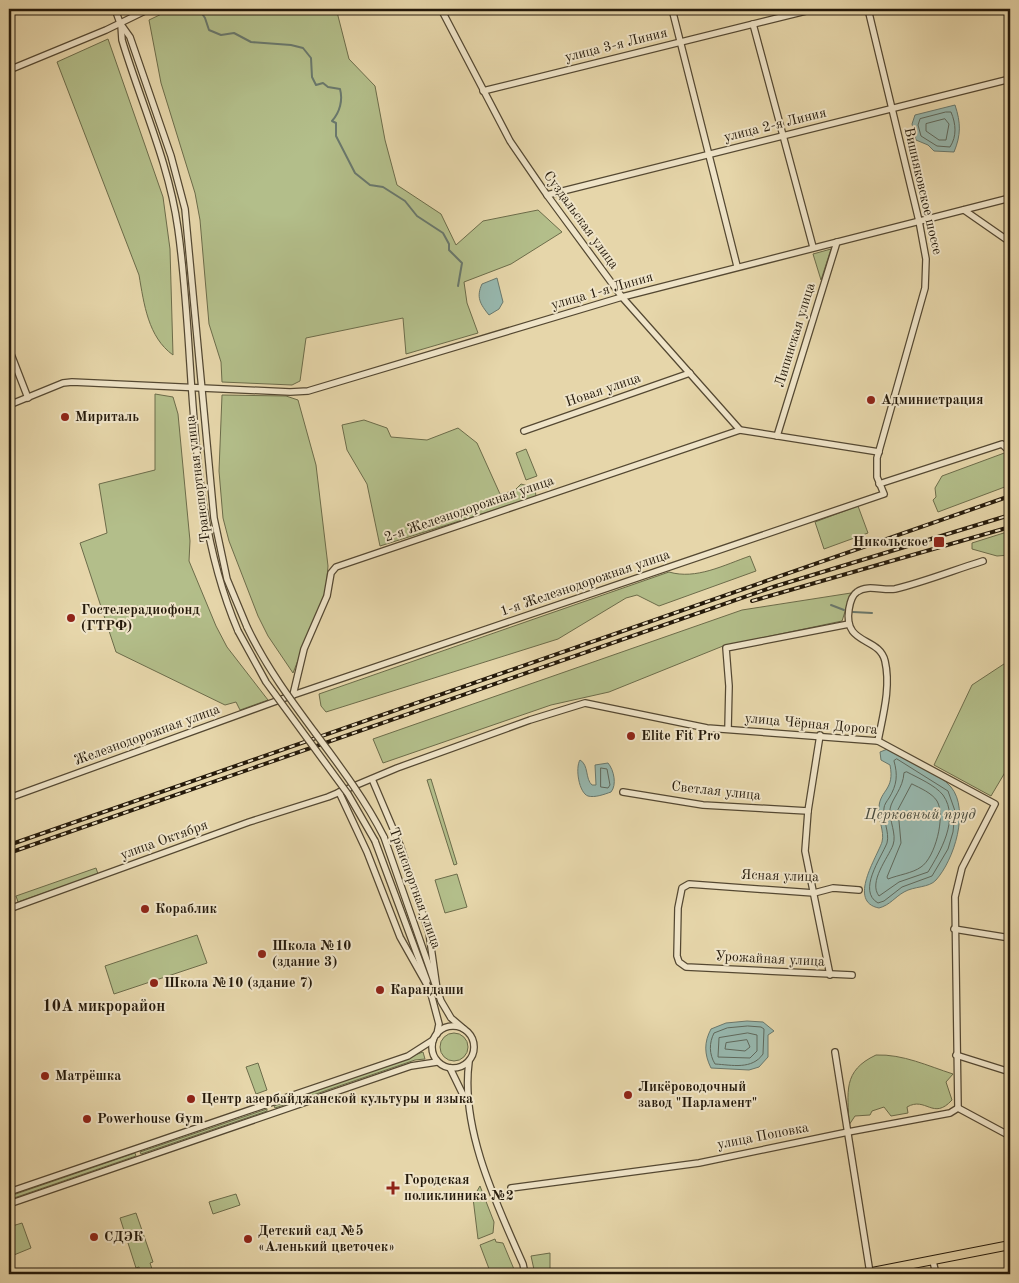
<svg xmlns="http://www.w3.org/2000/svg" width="1019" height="1283" font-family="'Old Standard TT',serif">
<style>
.green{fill:#b3be8a;stroke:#6c6c4a}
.water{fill:#97b8af;stroke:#69786d}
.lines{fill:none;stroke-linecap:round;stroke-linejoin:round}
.shore{stroke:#5e685c;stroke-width:1}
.stream{stroke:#69786d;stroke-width:2}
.minor-casing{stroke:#544832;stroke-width:8}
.major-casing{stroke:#24190a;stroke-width:10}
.minor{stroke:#efe4c8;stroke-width:5.5}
.major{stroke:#e6d6aa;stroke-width:8}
.rail-casing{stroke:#24190a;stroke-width:4}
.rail{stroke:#efe4c8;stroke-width:2;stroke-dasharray:5.5;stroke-linecap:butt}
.minor-bridge-casing{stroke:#544832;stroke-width:8;stroke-linecap:butt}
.minor-bridge{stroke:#efe4c8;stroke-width:5.5}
.poi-dot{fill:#8f2418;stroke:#efe4c8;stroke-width:2}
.labels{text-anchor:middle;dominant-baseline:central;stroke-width:4;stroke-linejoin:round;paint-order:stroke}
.street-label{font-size:14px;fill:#24190a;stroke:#efe4c8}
.poi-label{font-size:14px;font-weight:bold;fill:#24190a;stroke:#efe4c8;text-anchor:start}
.water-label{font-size:15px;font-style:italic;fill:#46493c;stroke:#efe4c8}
.quarter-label{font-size:16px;font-weight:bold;fill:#24190a;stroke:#efe4c8}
</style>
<rect width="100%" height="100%" fill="#e6d6aa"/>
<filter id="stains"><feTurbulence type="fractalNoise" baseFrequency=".004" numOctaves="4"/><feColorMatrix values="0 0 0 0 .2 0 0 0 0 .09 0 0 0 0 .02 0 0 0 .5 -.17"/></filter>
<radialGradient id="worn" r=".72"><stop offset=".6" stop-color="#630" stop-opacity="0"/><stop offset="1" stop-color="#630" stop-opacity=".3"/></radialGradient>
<g class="green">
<path d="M172,9h161v4l4,-1 12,47 26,27 10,54 12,45 44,29 15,31 27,-24 55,-11 24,22 -51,32 -47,18 3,21 11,30 -72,21 -3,-36 -97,20 -6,43 -8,4 -70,-3 -1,-20 -12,-38 -9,-104 -5,-27 -34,-110 -12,-63z"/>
<path d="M108,39l55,158 7,52 3,106c-25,-18 -29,-51 -34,-80l-82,-213z"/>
<path d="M831,249l-10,31 -8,-26z"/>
<path d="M155,394l18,3 5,17 12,127 -1,20 27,65 11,21 41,53 -28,10 -4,-8 -11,3 -109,-53 -36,-109 27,-10 -8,-49 56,-14z"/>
<path d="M222,395l64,1 12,4 18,65 12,101 -2,24 -33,83 -25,-37 -10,-20 -29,-75 -6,-23 -4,-47z"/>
<path d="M364,420l23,8 4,9 36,3 31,-12 19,15 23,51 14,-3 7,-7 14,4 1,9 -156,49 -13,-62 -20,-34 -5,-25z"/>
<path d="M526,449l11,27 -11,4 -10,-27z"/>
<path d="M1007,452l3,3v30l-72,27 -5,-12 3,-3 -1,-9 7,-12z"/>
<path d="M858,506l10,27 -44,16 -9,-27z"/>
<path d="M1010,531v24l-13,1 -25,-7v-6z"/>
<path d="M750,556l6,15 -97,35 -22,-11 -11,3 -68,41 -232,73 -5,-6 -2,-12 350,-122c27,8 55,-7 81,-16z"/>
<path d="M851,593l-9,28 -119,25 -114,46 -58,13 -168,58 -10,-24 369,-129z"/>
<path d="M1010,660v104l-19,32 -57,-31 38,-80z"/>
<path d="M431,779l26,85 -3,1 -27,-85z"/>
<path d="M96,868l2,6 -80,28 -2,-6z"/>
<path d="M457,874l10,33 -22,6 -10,-33z"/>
<path d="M197,935l10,28 -93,31 -9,-28z"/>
<circle cx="454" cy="1047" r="14"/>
<path d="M423,1052l2,7 -10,1 -140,48 -1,-2z"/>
<path d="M876,1055c27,-1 52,11 77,19l-7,8 6,18c-19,21 -26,-4 -45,7l1,6 -17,3 -7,-9 -12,4 -2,4 -15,1 -6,9c-1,-33 -7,-54 27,-70z"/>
<path d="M258,1063l9,27 -11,4 -10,-27z"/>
<path d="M267,1109v2l-126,43 -1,-2z"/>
<path d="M135,1153l1,3 -125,43 -1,-3z"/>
<path d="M480,1186l14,36 -1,11 -15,6 -5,-41z"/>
<path d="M236,1194l4,11 -27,9 -4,-12z"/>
<path d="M136,1213l17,49 -3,1 2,6 -11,4 -2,-6 -3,1 -16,-50z"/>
<path d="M22,1223l9,25 -22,9v-30z"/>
<path d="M495,1239l1,3 7,1 13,31h-25l-11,-29z"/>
<path d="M550,1253v21h-15l-4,-18z"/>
</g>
<g class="water">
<path d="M955,105c6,18 6,30 -1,47l-20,-1 -6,-6 -12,-5 -4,-16 3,-9z"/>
<path d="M497,278l6,24 -4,7 -10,6c-9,-11 -13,-18 -7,-31z"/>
<path d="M890,748c18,11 48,24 61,39 19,23 3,73 -15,93 -7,8 -22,6 -32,12 -9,5 -14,13 -25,16 -32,-6 -2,-51 3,-66 3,-11 -5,-24 -3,-35 1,-17 16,-17 11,-42l-9,-5 -1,-8z"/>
<path d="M580,760c9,5 5,19 12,25h4l-1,-20 13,-2c6,7 9,22 3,29 -6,2 -16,6 -23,4 -9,-3 -13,-28 -8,-36z"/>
<path d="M747,1021l16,1 11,9 -6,4v22l-9,10 -10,3 -38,-2c-7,-14 -7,-26 0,-39l15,-6z"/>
</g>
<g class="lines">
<g class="shore">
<path d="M946,112h5c5,12 6,24 -1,35l-13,-1 -16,-10 -3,-11 2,-6z"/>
<path d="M945,119l4,5 -3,16h-7l-13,-9v-7z"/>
<path d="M897,759l51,32 7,20 -2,21 -5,17 -16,27 -30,11 -18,14 -6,2c-21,-12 3,-45 9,-60 3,-11 -5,-24 -3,-35 0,-3 3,-7 5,-10 8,-13 9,-23 5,-37z"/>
<path d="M601,768l6,1 3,16 -2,3 -7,-1z"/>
<path d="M907,772c11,6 28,13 36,23 17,24 -3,57 -15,77l-29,10 -20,14c-11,-14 9,-38 14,-51 4,-11 -4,-24 -3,-36 2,-11 13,-20 14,-36z"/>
<path d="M912,784c8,4 20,9 25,17 9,15 -2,57 -16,66 -8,6 -23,8 -33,12l-1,-2 14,-34 -3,-33z"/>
<path d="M748,1026l13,1 3,2 -1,25c-11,16 -31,11 -48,10 -6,-10 -6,-21 -1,-31l13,-5z"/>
<path d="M748,1033l9,2v16l-7,7 -32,-1 1,-19z"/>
<path d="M747,1040l3,7 -5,4 -20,-2 1,-6z"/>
</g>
<g class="stream">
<path d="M199,9l6,9 4,12 12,5 13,-2 17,9 40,3 12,3 8,10 1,19 4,8 7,-2 5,4 12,2c3,11 0,23 -8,32l4,2v13l19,37 15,12 13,2 22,14 12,15 26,17 6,11v6l13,13 -4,23"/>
<path d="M831,605l13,5"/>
<path d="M853,612l19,1"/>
</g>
<g class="minor-casing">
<g id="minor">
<path d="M115,9l5,14 10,14 41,119 14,53 29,309 13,61 20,48"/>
<path d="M441,9l69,132 37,54 75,102 118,133 139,22"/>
<path d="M672,9l65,257"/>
<path d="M753,24l60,223"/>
<path d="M121,25l1,15c19,63 47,123 56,189 19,134 6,275 60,402"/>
<path d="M9,70l97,-40 43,-21"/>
<path d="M483,91l331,-82"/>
<path d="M547,195l463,-116"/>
<path d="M964,210l46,32"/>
<path d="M9,349l19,49"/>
<path d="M9,405l54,-22 9,-1 218,10 18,-1 314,-94 388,-99"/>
<path d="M524,431l166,-58"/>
<path d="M777,436l60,-194"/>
<path d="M879,484l123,-40 8,8"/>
<path d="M293,695l11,-46 23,-53 4,-23 5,-6 404,-137"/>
<path d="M728,729l1,-43 -3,-38 123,-24"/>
<path d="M820,735l-12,76 -3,40 25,124"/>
<path d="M878,741c5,-26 13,-54 7,-80 -6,-25 -42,-15 -36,-52 1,-6 3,-14 8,-17 10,-8 26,-1 38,-3 29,-7 59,-19 88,-28"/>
<path d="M372,779l28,66 29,88 8,56"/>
<path d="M339,792l28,60 33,85 31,55"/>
<path d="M623,792l80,13 105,6"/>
<path d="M9,798l284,-103 591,-201 -7,-17v-19l48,-170 1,-29 -7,-38 -51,-212"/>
<path d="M384,837l57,164 10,17 13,11"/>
<path d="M375,841l52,140"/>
<path d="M9,909l240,-87 79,-25 69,-29 133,-48 55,-17 122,25 171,13 117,63 -33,64 -7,29 3,211"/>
<path d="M954,929l56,9"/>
<path d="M852,975l-166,-8 -7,-5 -2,-6 1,-48 4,-20 7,-4 125,9 19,-5 26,2"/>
<path d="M430,990l9,34 -2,10"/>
<circle cx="453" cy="1047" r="21"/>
<path d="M835,1052l35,221"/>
<path d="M956,1055l54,17"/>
<path d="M469,1062c-9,67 28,143 54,202l2,10"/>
<path d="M450,1068l16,33"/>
<path d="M958,1108l52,28"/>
<path d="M511,1188l188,-25 149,-31 102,-19 8,-5"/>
<path d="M9,1192l399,-136 25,-16"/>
<path d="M9,1204l402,-138 26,-4"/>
<path d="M933,1261l3,13"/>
</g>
</g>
<g class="major-casing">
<path id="major" d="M862,1274l148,-29"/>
</g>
<use href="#minor" class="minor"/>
<use href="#major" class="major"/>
<g class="rail-casing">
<g id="rail">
<path d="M752,601l258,-74"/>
<path d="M9,845l1001,-349"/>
<path d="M9,853l764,-266 237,-72"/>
</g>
</g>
<use href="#rail" class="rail"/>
<g class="minor-bridge-casing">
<g id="minor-bridge">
<path d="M247,627c36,76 99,135 137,210"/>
<path d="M238,631l28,51 82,112 27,47"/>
</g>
</g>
<use href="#minor-bridge" class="minor-bridge"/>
</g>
<g class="poi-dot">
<circle cx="871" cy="400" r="5"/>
<circle cx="65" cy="417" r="5"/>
<rect x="933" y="536" width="12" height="12" rx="2.5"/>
<circle cx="71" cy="618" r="5"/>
<circle cx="631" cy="736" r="5"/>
<circle cx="145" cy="909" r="5"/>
<circle cx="262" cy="954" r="5"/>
<circle cx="154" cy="983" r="5"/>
<circle cx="380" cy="990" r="5"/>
<circle cx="45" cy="1076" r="5"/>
<circle cx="628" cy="1095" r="5"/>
<circle cx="191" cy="1099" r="5"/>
<circle cx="87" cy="1119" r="5"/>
<path d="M390.5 1180.5h5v5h5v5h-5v5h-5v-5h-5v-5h5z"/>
<circle cx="94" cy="1237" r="5"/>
<circle cx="248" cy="1239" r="5"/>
</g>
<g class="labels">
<g class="street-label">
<text transform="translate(616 45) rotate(-14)">улица 3-я Линия</text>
<text transform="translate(775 125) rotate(-14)">улица 2-я Линия</text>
<text transform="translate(923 191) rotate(77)">Вишняковское шоссе</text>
<text transform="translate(581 220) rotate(54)">Суздальская улица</text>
<text transform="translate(602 291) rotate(-16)">улица 1-я Линия</text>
<text transform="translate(795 335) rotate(-73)">Липинская улица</text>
<text transform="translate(603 390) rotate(-19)">Новая улица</text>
<text transform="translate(198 479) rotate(-97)">Транспортная улица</text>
<text transform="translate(469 509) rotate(-19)">2-я Железнодорожная улица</text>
<text transform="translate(585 583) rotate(-19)">1-я Железнодорожная улица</text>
<text transform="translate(811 724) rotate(5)">улица Чёрная Дорога</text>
<text transform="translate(147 735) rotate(-20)">Железнодорожная улица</text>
<text transform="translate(716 791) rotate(6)">Светлая улица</text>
<text transform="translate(164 840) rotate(-20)">улица Октября</text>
<text transform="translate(780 876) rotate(2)">Ясная улица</text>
<text transform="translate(415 888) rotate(70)">Транспортная улица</text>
<text transform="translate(770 959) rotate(3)">Урожайная улица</text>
<text transform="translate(763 1136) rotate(-11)">улица Поповка</text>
</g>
<g class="poi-label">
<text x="881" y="400">Администрация</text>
<text x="75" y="417">Мириталь</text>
<text x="928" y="542" text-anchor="end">Никольское</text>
<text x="81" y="610">Гостелерадиофонд<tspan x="81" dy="16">(ГТРФ)</tspan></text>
<text x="641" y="736">Elite Fit Pro</text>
<text x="155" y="909">Кораблик</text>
<text x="272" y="946">Школа №10<tspan x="272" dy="16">(здание 3)</tspan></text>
<text x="164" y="983">Школа №10 (здание 7)</text>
<text x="390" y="990">Карандаши</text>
<text x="55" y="1076">Матрёшка</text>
<text x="638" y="1087">Ликёроводочный<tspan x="638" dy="16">завод "Парламент"</tspan></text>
<text x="201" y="1099">Центр азербайджанской культуры и языка</text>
<text x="97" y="1119">Powerhouse Gym</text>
<text x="404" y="1180">Городская<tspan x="404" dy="16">поликлиника №2</tspan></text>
<text x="258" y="1231">Детский сад №5<tspan x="258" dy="16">«Аленький цветочек»</tspan></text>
<text x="104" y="1237">СДЭК</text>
</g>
<g class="water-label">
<text x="920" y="815">Церковный пруд</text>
</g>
<g class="quarter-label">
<text x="104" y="1007">10А микрорайон</text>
</g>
</g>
<rect width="1019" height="1283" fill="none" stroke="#e6d6aa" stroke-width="30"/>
<rect x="10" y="10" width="999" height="1263" fill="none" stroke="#24190a" stroke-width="2.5"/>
<rect x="15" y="15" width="989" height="1253" fill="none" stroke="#24190a"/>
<rect width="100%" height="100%" filter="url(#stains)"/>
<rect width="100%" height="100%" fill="url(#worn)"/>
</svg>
